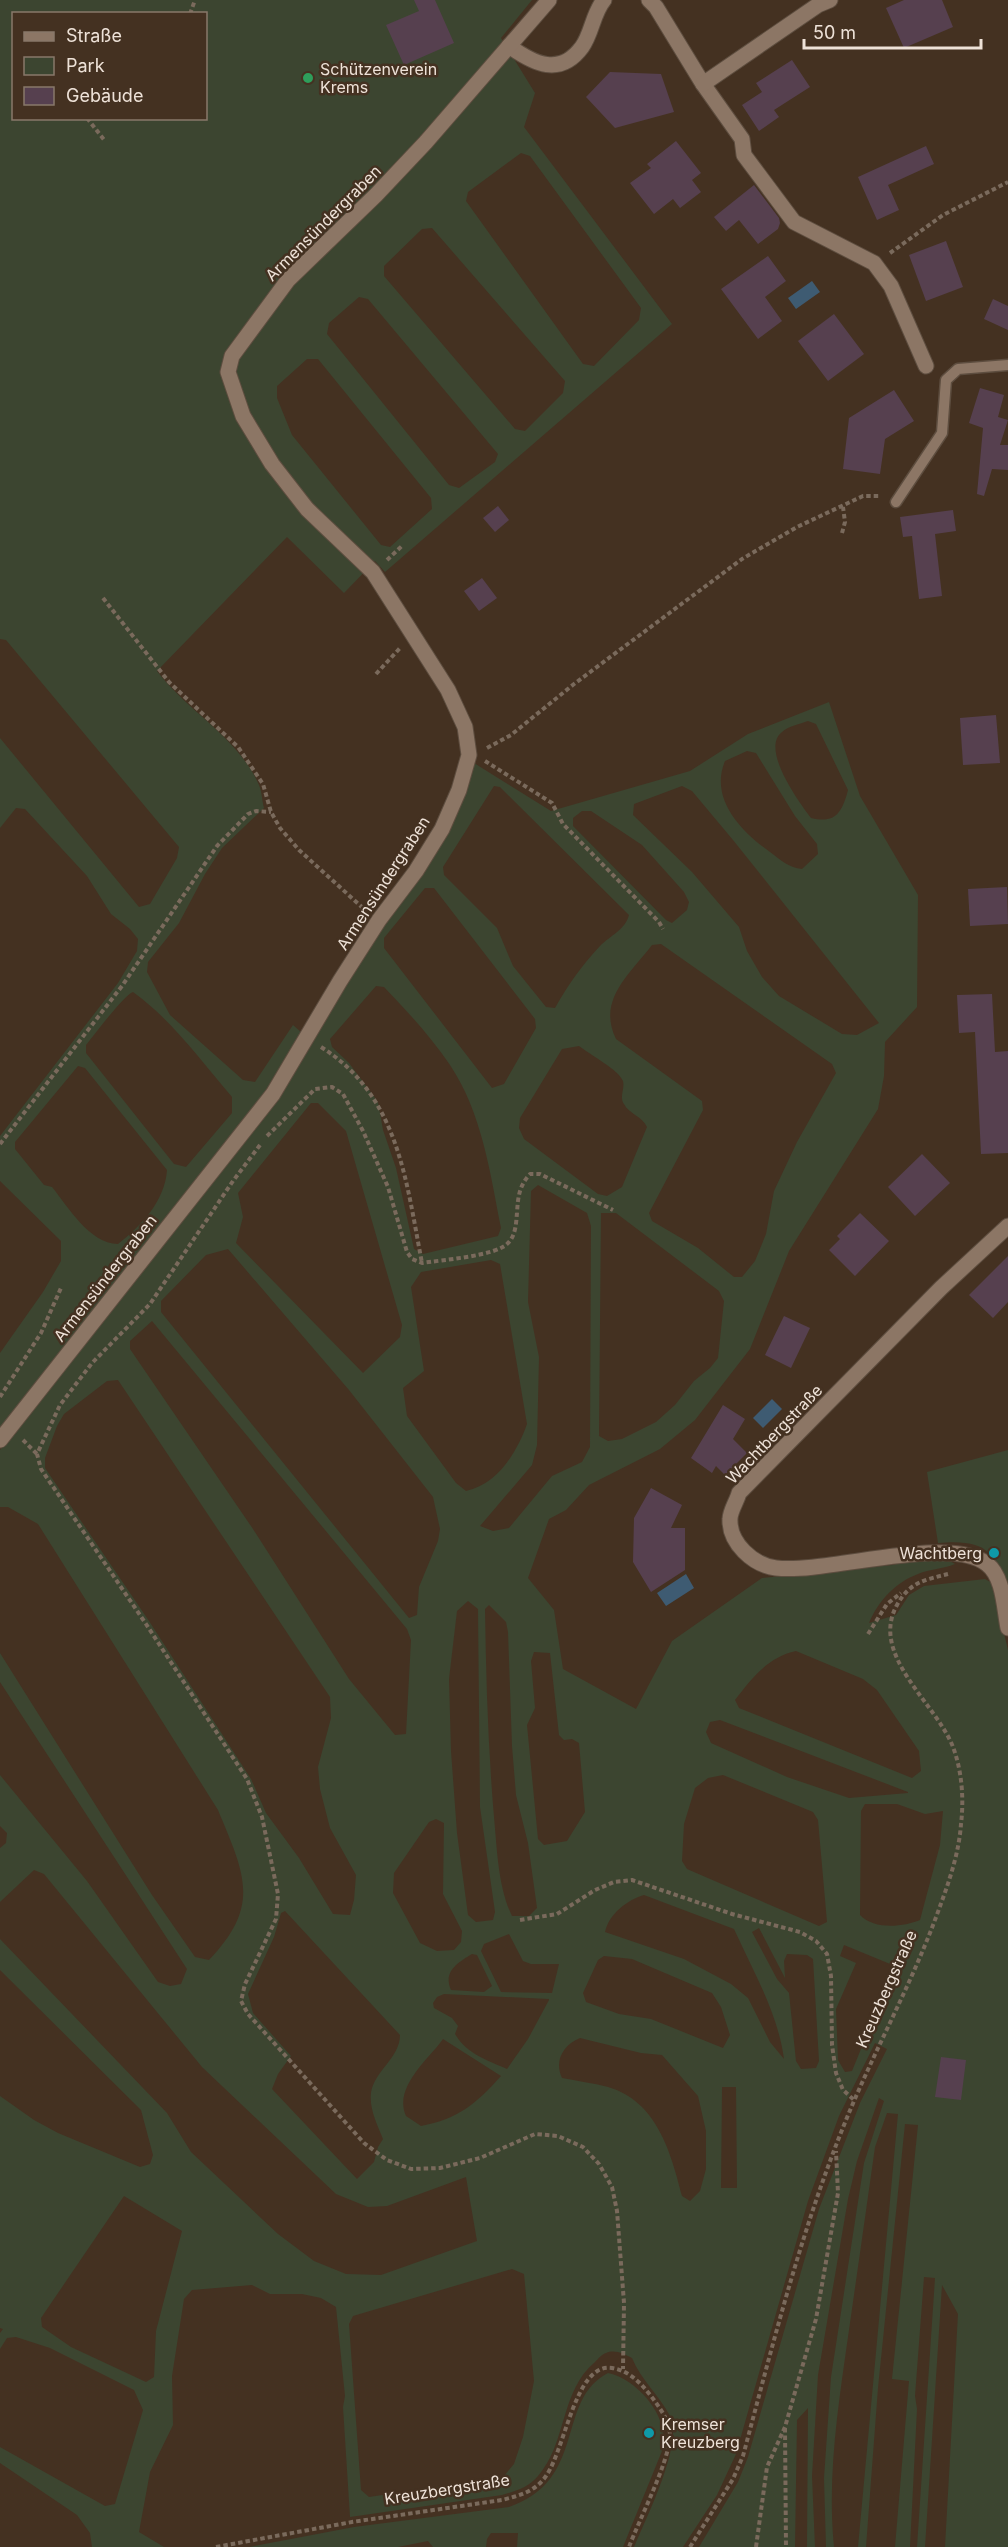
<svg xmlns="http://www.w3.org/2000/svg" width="1008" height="2547" font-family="Inter,sans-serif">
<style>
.green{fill:#3c4530;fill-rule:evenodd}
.water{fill:#3e5b72}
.building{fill:#56404f}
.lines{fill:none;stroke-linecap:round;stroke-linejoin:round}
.lane-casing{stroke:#5d4d3f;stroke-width:13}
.street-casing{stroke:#5d4d3f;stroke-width:17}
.path{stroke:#7a6a5c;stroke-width:4;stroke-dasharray:4.5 3;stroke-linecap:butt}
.lane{stroke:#8c7665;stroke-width:10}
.street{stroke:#8c7665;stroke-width:15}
.leisure-dot{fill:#2e9e5b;stroke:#443121;stroke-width:2}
.culture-dot{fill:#0f9aa8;stroke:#443121;stroke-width:2}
.labels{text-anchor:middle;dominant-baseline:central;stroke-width:5;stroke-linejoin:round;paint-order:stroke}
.poi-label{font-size:16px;fill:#eee2d8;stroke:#443121;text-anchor:start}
.street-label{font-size:16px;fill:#eee2d8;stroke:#443121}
</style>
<rect width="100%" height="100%" fill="#443121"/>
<g class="green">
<path d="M0,0h532l-31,38 34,55 -11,34 148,197 -287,248 -10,-11 -31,32 -57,-56 -130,134c30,40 81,66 102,114 3,7 3,16 5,23l-42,40 -17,26 -26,49 -31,39 -1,10 23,43 73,65 12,2 38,-57 8,7 -35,58 -33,47 -233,292v-76l43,-61 18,-31v-20l-61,-60v-45l118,-153 19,-32 1,-12 -8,-10 -19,-15 -24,-38 -62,-67 -9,-1 -16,20v-90l139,169 11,-3 27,-46 2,-11 -173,-207 -6,-1zM14,14h192v104h-192zM521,153l9,3 111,152 -2,12 -45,46 -11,-2 -117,-163 2,-9zM432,228l133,153 -2,12 -38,38 -10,-2 -131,-153v-10l38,-37zM359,297l9,2 130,155 -3,8 -36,26 -10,-3 -122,-151 2,-11zM307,359h11l113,139 1,11 -42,38 -9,-2 -89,-110 -15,-37v-12zM133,992c39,28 68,69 99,105v16l-46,54 -12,-3 -88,-111v-8c9,-11 38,-50 47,-53zM78,1066l7,2 82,102c-2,31 -26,56 -49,74 -29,-1 -49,-36 -66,-57l-8,-2 -29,-36v-7z"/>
<path d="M829,702l31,94 58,99 -1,112 -32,35 -1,34 -6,33 -89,142 -39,98 -55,71 -35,29 -71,36 -23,25 -17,9 -21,59 26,32 9,59 73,40 36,-68 90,-63 131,-13c17,-5 46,-11 62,-1 -12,5 -25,5 -37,10 -22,8 -40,27 -49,49l27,-8 13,-20 15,-9 61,-7 7,4 16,67v897h-63l13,-233 -16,-29 -17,262h-8l18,-269 -11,-1 -9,119 2,13 -7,138h-15l14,-166 -17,-2 26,-254 -13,-1 -27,264 -12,159h-8l40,-433 -11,-1 -12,34c-9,64 -18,127 -27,190 -10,70 -21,140 -14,210h-8l-2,-69 7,-101 33,-214 20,-62 -5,-3 -22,63 -9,38 -30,176 -6,101 3,71h-8l1,-139 -11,12 -2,127h-96l39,-65 10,-25 71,-248 41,-106 27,-54 -12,-6 -36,73 -31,85 -72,253 -19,41 -34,52h-49c12,-29 50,-104 36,-131 -11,-21 -29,-36 -38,-58 -8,-4 -17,-9 -26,-5 -4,1 -8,6 -11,9 -35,29 -28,81 -57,114 -10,12 -23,15 -36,19l-152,22 -7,-110 2,-11 -9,-89 -15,-9 -19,-4h-32l-18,-9 -60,5 -8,9 -12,77 1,49 -23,47 -11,60 25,15h-72l-2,-14 -13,-18 -77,-52v-16l105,59 10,-2 28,-94 -9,-20 -84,-42 -34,-11 -9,1 -7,11v-16l3,-4 -3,-1v-232l34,24 24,13 82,34 10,-3 3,-9 -12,-45 -141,-140v-31l167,174 24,39 87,82 36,27 32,13 35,1 96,-34 -11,-64 -79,29 -19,1 -32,-13 -134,-127 -158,-193 -10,-4 -34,32v-54l6,-5 1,-10 -7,-7v-51l87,106 71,101 12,4 11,-2 6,-15 -187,-287v-29l152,242 43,62 14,3c53,-55 35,-87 9,-150l-180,-286 -30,-17h-8v-57l278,-353 31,-48 165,-286 77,48 139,-40 58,-37zM808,721l8,3 32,66c-6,23 -13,34 -37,28 -12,-16 -51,-69 -29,-86 6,-6 18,-8 26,-11zM747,751l9,2 39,63 22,28 1,10 -16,15c-13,-1 -21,-9 -32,-17 -28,-20 -61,-53 -45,-91zM494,786l6,1 129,128c-4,15 -18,20 -29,31 -18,19 -32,39 -45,62l-9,-1 -33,-41 -16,-38 -53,-53 -1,-8zM682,786l10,5 41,49 146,183 -22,12 -15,-1 -63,-38 -17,-19 -15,-26 -8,-24 -47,-55 -59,-57 1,-11zM582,811h9l51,34 42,47 5,10 -2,8 -15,13 -6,-3 -93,-94v-8zM425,888h9l101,131 1,9 -32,56 -12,4 -108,-140v-10zM661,944l171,120 4,9 -39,69 -23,49 -8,43 -11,27 -13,16h-8l-36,-29 -46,-27 -3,-8 54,-103 -1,-9 -86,-62c-19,-39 13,-64 36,-94zM376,986l8,1c24,25 47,50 66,78 32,48 40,107 51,163l-3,8 -75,18 -9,-5 -18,-81 -13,-38 -5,-28 -29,-39 -17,-16 -2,-8zM579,1046c10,8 40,24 44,35 2,8 -4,16 1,23 5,10 18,12 23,23l-25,60 -15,9 -9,-2 -74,-55 -5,-11 1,-10 42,-69zM311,1103h7l28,28 56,194 -2,12 -37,36 -127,-130 7,-26 -5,-24zM538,1185l49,28 4,13 -1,221 -8,15 -30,14 -43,52 -16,3 -13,-5 52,-61 5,-20 2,-88 -11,-55 3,-111zM601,1213h15l103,78 5,10 -6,57 -8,10 -16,13 -19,24 -19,17 -34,17 -14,2 -9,-5zM228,1249l121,141 84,107 7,32 -2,12 -19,46 -2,28 -8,3 -248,-306v-11l45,-46zM491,1260l9,4 27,160c-10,28 -29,60 -61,67l-10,-8 -49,-67 -4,-28 21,-17 -13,-84 10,-15zM152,1321l255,308 4,11 -5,94 -11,1 -46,-56 -96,-150 -123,-180v-8zM118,1380l212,317 1,21 -13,49 2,22 10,39 26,47 -2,25 -4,15 -17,-1 -34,-56 -33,-45 -15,-34 -102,-158 -104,-153v-10l12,-32 7,-12 43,-33zM468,1601l10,8 2,198 15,105 -2,8 -17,2 -8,-7 -11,-82 -6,-82 -2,-72 8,-68zM489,1605l17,17 2,10 4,114 4,49 12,48 9,65 -8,8h-17c-14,-29 -15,-67 -18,-99 -6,-70 -8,-139 -9,-208zM796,1651l67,28 14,11 42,61 2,20 -9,7 -173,-70 -4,-8c17,-22 33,-43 61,-49zM534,1652l16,1 9,82 5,5 8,-1 7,4 6,69 -18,29 -23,4 -6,-6 -11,-114 8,-17 -4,-47zM720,1720l188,72v1l-59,5 -62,-21 -76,-34 -5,-11 4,-10zM723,1775l90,37 5,8 9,102 -8,4 -132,-57 -5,-8 2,-37 11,-36 13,-10zM865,1804h32l28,10 18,-3 -3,34 -20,75c-17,7 -46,10 -60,-5l1,-104zM436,1819l8,4 -1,71 19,37 -1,11 -7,8 -17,1 -17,-8 -27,-50 1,-20 35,-51zM644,1895l90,34c19,42 44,84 50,130l-14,-17 -22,-44 -17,-14 -47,-25 -79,-27c4,-18 22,-32 39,-37zM285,1911l115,124c0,23 -26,36 -29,58 -2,16 7,33 12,46l-5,8 -4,15 -17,17 -85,-90 6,-15 13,-18 -38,-43 -5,-19 26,-57 7,-24zM759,1928l26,50 -1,-17 3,-7 20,1 6,4 6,102 -3,7 -15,1 -5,-8 -7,-68 -12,-14 -25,-47zM509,1934l14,27 8,3h28l-7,29 -51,-1 -20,-41 3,-7zM844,1945l51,21 -43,105 -7,1 -7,-12 -2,-51 20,-46 -16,-7zM472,1954l5,1 15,31 -8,6 -33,-2c-8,-18 6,-27 21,-36zM604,1956l28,3 80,34 9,14 9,28 -7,13 -72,-29 -32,-5 -33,-12 -3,-9 15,-33zM444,1994l105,5v1l-21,39 -21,30c-20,-9 -40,-15 -52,-35l3,-8 -6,-8 -18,-10 -1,-5 4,-6zM580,2038l61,15 21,2 36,41 8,35v38l-6,22 -10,10 -8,-5c-11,-43 -25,-95 -74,-109 -15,-4 -31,-6 -46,-9 -8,-17 1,-33 18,-40zM443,2039l58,37c-25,28 -43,43 -80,50l-15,-10c-13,-29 23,-57 37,-77zM722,2087h14l1,101h-16zM124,2196l58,35 -26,100 -2,46 -8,5 -75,-35 -29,-20 -1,-9zM512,2269l12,5 10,107 -11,56 -9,27 -11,13 -134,20 -8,-7 -12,-166 4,-8z"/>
<path d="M1008,1450v145c-11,-45 -24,-56 -70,-52l-11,-71z"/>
<path d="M608,2373c22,4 46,28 53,50 4,9 2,18 1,28l-39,96h-106l1,-14h-27l-4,6 -1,8h-53l-5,-6 -30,6h-149l105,-20 155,-20c79,-27 46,-107 99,-134z"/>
</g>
<g class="water">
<path d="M812,281l8,11 -24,17 -8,-11z"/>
<path d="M772,1399l10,10 -19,19 -10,-10z"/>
<path d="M686,1574l8,14 -28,18 -9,-13z"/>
</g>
<g class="building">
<path d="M414,0h21l19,43 -50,22 -18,-40 33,-14z"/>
<path d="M904,0h38l11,27 -49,21 -18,-40z"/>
<path d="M792,60l18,27 -36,23 5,7 -20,14 -17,-26 20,-13 -6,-9z"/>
<path d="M610,72l51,2 13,38 -59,16 -29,-31z"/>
<path d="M676,141l25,32 -9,7 9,12 -21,16 -7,-9 -19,15 -24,-31 21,-15 -4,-4z"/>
<path d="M926,146l8,18 -46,21 11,25 -22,10 -19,-43z"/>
<path d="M754,185l25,33 1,5 -2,6 -20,15 -19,-24 -13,11 -12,-14z"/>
<path d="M946,241l17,46 -37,14 -17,-46z"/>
<path d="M768,256l18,25 -21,16 17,24 -24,18 -37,-50z"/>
<path d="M993,299l15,7v24l-24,-11z"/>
<path d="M834,314l30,40 -36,27 -30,-40z"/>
<path d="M980,388l24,7 -6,22 10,3 -8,25h8v25l-16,-1 -8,27 -7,-2 6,-66 -14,-5z"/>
<path d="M894,390l20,31 -29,18 -5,35 -37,-5 6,-51z"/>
<path d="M498,506l11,14 -14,12 -12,-14z"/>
<path d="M953,510l3,21 -21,3 7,62 -23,3 -7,-63 -9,1 -3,-20z"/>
<path d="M482,578l15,20 -18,13 -15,-20z"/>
<path d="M996,715l4,48 -37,2 -3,-47z"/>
<path d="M1007,887l1,37 -38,2 -2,-37z"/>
<path d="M992,994l3,58 13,-1v102l-27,1 -6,-122 -16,1 -2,-38z"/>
<path d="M922,1154l28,29 -35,33 -27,-29z"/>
<path d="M860,1213l29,28 -34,35 -26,-26 11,-11 -3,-3z"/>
<path d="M1008,1256v46l-15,16 -24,-23z"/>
<path d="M784,1316l26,12 -19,40 -26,-13z"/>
<path d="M723,1405l22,14 -12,20 14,14 -22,22 -9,-9 -4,7 -21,-15z"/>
<path d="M651,1488l31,17 -11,23h14v42l-34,22 -18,-30 1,-44z"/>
<path d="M941,2057l25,3 -5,40 -26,-3z"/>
</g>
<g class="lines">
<g class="lane-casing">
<path id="lane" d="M896,502l46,-69 4,-53 12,-11 50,-4"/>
</g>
<g class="street-casing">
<g id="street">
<path d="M649,0l7,7 47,77 39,55 2,16 50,67 80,41 17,23 35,80"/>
<path d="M509,46c25,18 51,31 73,1 10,-14 11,-34 22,-47"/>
<path d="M703,84l115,-79 12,-5"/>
<path d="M1008,1226l-67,62 -202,205c-2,8 -9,18 -9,26 -1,24 23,46 46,49 52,6 173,-34 211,-4 17,13 17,45 21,64"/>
<path d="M0,1440l273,-346 67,-113 39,-61 37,-49 26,-42 17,-39 10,-35 -4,-28 -17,-37 -75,-118 -66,-63 -35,-45 -29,-48 -15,-44 4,-16 56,-76 88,-85 50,-53 123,-142"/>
</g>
</g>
<g class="path">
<path d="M190,14l5,-14"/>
<path d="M87,118l18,23"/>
<path d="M890,253l53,-38 65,-33"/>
<path d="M842,533l3,-11 -2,-15"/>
<path d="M387,560l16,-15"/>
<path d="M103,598l66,84 69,65 25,37 8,28 9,16 19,22 65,59"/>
<path d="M376,674l25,-27"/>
<path d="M487,748l24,-13 63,-51 168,-125 55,-32 66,-31h18"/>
<path d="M485,761l67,42 11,21 96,98 4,7"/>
<path d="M321,1047c78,49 85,134 101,216"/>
<path d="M267,1136l48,-47 17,-2 11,7 20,37 25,56 19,65 5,7 10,4c19,-3 75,-7 86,-20 8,-8 8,-20 9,-30 1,-16 2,-27 13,-39h10l73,36"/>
<path d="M0,1144l122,-158 95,-140 31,-32 8,-3 15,1"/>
<path d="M260,1145l-27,36 -83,123 -58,59 -32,42 -23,49 4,15 105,155 101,155 15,38 16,77 -2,25 -31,65 -4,17 7,13 116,129 23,17 24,9 29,-1 40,-10 55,-24 23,2 25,11 16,17 13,23 5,24 7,92 -1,66"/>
<path d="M0,1397l41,-64 20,-45"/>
<path d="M23,1440l14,14"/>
<path d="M868,1634l19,-30 14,-11"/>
<path d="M520,1920l37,-6 38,-24 19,-8 18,-2 100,34 68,18 16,9 11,13 4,22 1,69 4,28 7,17 11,10"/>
<path d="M785,2428l1,119"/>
<path d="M216,2547l136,-25 150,-22c15,-4 29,-7 40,-19 23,-23 31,-119 70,-113 21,3 35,22 47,39 6,9 11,18 11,29 -1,26 -31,84 -41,111"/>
<path d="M690,2547l43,-68 10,-23c32,-120 62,-241 111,-355 28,-65 61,-125 85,-192 10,-27 20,-56 22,-85 3,-25 1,-53 -8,-77 -17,-44 -84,-92 -56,-142 13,-23 27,-25 51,-31"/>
<path d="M756,2547l11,-80 18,-40 31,-108 22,-126 -2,-42"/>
</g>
<use href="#lane" class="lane"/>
<use href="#street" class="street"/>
</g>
<circle class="leisure-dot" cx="308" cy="78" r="6"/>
<g class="culture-dot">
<circle cx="994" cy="1553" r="6"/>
<circle cx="649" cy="2433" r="6"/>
</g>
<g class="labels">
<g class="poi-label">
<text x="320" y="69">Schützenverein<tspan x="320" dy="18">Krems</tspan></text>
<text x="982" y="1553" text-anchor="end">Wachtberg</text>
<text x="661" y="2424">Kremser<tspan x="661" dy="18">Kreuzberg</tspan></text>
</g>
<g class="street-label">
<text transform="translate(323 223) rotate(-45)">Armensündergraben</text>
<text transform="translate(383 883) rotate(-57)">Armensündergraben</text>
<text transform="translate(105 1278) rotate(-52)">Armensündergraben</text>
<text transform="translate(774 1434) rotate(-46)">Wachtbergstraße</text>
<text transform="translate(886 1989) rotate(-66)">Kreuzbergstraße</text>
<text transform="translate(447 2489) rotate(-9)">Kreuzbergstraße</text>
</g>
</g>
<rect x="12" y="12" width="195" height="108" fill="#443121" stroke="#88786a" stroke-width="1.5"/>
<rect x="24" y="32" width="30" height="9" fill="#8c7665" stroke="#88786a" stroke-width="1.5"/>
<text x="66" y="42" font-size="18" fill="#eee2d8">Straße</text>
<rect x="24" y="57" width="30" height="18" fill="#3c4530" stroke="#88786a" stroke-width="1.5"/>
<text x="66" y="72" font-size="18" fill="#eee2d8">Park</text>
<rect x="24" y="87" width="30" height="18" fill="#56404f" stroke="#88786a" stroke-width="1.5"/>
<text x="66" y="102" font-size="18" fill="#eee2d8">Gebäude</text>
<path d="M804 39v9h177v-9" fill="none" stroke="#eee2d8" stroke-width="3"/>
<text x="813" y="39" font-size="18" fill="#eee2d8" stroke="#443121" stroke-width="4.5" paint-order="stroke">50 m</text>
</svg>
